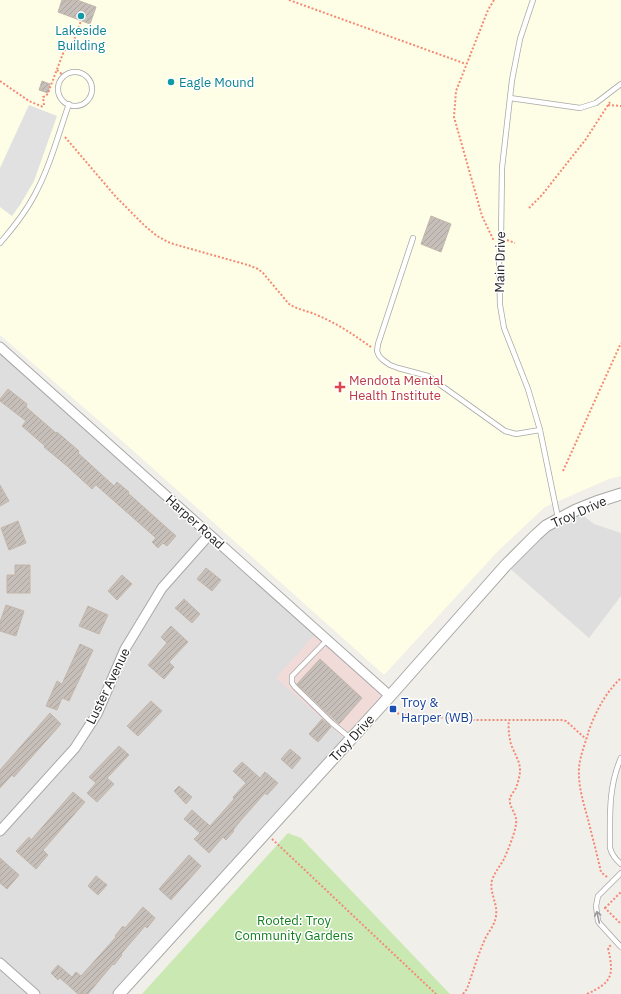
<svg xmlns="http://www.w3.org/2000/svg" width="621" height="994" font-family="'IBM Plex Sans',sans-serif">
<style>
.residential{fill:#dfdede}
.commercial{fill:#f1dbd9}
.education{fill:#fdfee5}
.garden{fill:#cae8b1}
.parking{fill:#e1e1e1}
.building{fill:url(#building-hatch);stroke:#c2b6ab}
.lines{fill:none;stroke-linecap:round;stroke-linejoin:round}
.service-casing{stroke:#a8a8a8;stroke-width:6}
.minor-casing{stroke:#a8a8a8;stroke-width:11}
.tertiary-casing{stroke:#a8a8a8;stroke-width:13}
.path{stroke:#f58876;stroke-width:2;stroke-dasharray:2 2;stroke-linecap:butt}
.service{stroke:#fff;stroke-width:4.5}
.minor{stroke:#fff;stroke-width:9}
.tertiary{stroke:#fff;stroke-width:11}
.oneway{stroke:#9b9b9b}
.culture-dot{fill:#0f9aa8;stroke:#fff;stroke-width:1.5}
.health-dot{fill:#e0444e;stroke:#fff;stroke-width:1.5}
.transit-dot{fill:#1a4fb4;stroke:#fff;stroke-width:1.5}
.labels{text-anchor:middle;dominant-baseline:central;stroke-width:3;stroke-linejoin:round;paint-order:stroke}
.culture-label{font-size:13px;fill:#0d838f;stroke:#fff}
.street-label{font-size:13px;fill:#212121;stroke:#fff}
.health-label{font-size:13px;fill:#be3a42;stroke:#fff;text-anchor:start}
.transit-label{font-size:13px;fill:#164399;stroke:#fff;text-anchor:start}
.park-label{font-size:13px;fill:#117e1e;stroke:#fff}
</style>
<defs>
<pattern id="building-hatch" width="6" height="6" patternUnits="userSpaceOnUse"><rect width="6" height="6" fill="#c6beb8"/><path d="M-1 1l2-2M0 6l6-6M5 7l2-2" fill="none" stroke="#aaa39e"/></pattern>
</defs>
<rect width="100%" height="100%" fill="#f1efe9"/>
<g class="residential">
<path d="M0,347l318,284 30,111 -229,252h-119z"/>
<path d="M576,510l18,14 27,9v63l-32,42 -83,-73 30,-30z"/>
</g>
<path class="commercial" d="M318,631l72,65 -42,46 -72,-64z"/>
<path class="education" d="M0,0h621v476l-12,3 -64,28 -46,43 -115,125 -264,-236 -120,-104z"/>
<path class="garden" d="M288,833l13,5 149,156h-308z"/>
<path class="parking" d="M29,105l28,11 -23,65 -14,24 -8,11 -12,-9v-39z"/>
<g class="building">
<path d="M62,0h15l19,7 -6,17 -32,-12z"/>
<path d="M42,81l8,3 -2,9 -9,-3z"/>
<path d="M431,216l20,8 -10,28 -20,-8z"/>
<path d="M8,389l19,15 -1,3 30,26 1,-1 22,19 -1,2 36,33 3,-4 12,10 -1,1 48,43 -9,10 -4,-3 -5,5 -6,-6 4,-4 -60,-53 -4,4 -25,-23 -23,-19 1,-1 -23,-20 4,-5 -26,-20v-2z"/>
<path d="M0,485l9,16 -9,5z"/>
<path d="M18,521l8,22 -17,7 -8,-22z"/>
<path d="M15,565h15v28h-23v-18h8z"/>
<path d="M206,568l15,12 -9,11 -15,-12z"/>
<path d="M122,575l10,9 -15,16 -9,-9z"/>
<path d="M184,599l16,15 -8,9 -17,-15z"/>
<path d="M6,605l18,6 -8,25 -16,-5v-9z"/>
<path d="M88,606l20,9 -9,19 -20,-8z"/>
<path d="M171,626l17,16 -19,20 5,5 -10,12 -16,-14 19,-22 -6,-6z"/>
<path d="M80,644l13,6 -24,51 -7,-3 -5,12 -11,-4 11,-25 5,3z"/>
<path d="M320,659l42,39 -23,26 -42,-40z"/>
<path d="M151,701l11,10 -24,25 -11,-10z"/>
<path d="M50,713l11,11 -47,53 -2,-2 -12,13v-18z"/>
<path d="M322,719l9,8 -13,15 -9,-8z"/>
<path d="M119,746l10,9 -22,23 7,6 -17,18 -10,-9 9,-10 -7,-6z"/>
<path d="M290,749l11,9 -9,11 -11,-10z"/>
<path d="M242,762l18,16 5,-6 13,11 -11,12 -2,-2 -23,26 -9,11 1,1 -8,9 -3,-3 -14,16 -15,-14 6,-6 -16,-14 8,-9 18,16 24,-27 -1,-2 13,-14 -13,-12z"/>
<path d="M179,786l13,11 -6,7 -12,-13z"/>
<path d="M73,792l12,10 -42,48 5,5 -12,14 -20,-18 13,-14 2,3z"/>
<path d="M189,855l12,11 -30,34 -12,-11z"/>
<path d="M0,858l19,17 -12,14 -7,-6z"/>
<path d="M96,876l11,9 -9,10 -10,-9z"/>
<path d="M143,907l12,11 -8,10 -2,-2 -24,28 1,1 -8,10 -1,-1 -25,30h-10l-18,-16 -2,2 -7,-7 7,-8 14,12 4,-5 5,4 35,-39 -1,-1 8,-10 2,2z"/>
</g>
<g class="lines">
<g class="service-casing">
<g id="service">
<path d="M533,0l-13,39 -8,41 -10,88 -1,71 -2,20 1,46 4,23 24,61 12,41 18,88"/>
<circle cx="75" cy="89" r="17"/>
<path d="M510,98l70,10 16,-5 25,-19"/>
<path d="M413,238l-35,106 -1,7 2,5 4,4 7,5 8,3 30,8 77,55 11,3 24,-4"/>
<path d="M0,243c13,-15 25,-30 34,-47 16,-29 24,-61 35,-92"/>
<path d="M328,639l-36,37v7l3,4 37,36 18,15"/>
<path d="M621,758c-13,29 -11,60 -11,90 2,7 5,11 11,16"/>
<path d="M621,873l-23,23 -2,10 2,15 2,3 21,23"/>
</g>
</g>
<g class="minor-casing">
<g id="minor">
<path d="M0,347l390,349"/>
<path d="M0,831l75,-83 22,-34 28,-65 37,-61 47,-53"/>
<path d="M0,963l35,31"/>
</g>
</g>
<g class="tertiary-casing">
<path id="tertiary" d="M119,994l271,-298 116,-131 30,-30 10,-9 13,-7 17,-9 20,-8 25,-8"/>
</g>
<g class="path">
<path d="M289,0l177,64"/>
<path d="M494,0l-6,10 -32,81 -2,26 28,99 11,23h1"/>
<path d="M57,70l7,6"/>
<path d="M0,81l29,20 14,6"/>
<path d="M44,105l-1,-8 3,-1 2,-3 16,-42 9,-8 8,-22"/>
<path d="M608,105l13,1"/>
<path d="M65,137l51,60 29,29 12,10 13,7 14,4 64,18 10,4 5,4 26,31c9,6 20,7 30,12 19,8 35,19 52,31"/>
<path d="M529,208l13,-13 44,-56 24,-37"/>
<path d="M507,240l8,3"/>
<path d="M563,471l58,-128"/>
<path d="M394,711l2,2 18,4 9,-1 49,4h89l5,1 20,18"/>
<path d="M272,839l164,155"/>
<path d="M607,877l-6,-5c-4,-18 -9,-36 -13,-53 -5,-17 -10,-34 -9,-51 1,-13 7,-26 10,-38 7,-19 17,-38 32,-52"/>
<path d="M604,908h1l16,16"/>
<path d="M605,908l16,-16"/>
<path d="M463,994l4,-5c6,-17 11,-35 19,-52 4,-7 9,-13 10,-21 2,-13 -7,-23 -4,-36 3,-8 8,-14 12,-21 4,-9 11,-26 12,-35 2,-10 -8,-17 -6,-26 1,-3 4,-7 6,-10 2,-6 4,-12 4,-18 0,-9 -6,-17 -9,-26 -2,-8 -3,-16 -2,-24"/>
<path d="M587,994c26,-12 27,-19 21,-46l3,-3"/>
</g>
<use href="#service" class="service"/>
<use href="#minor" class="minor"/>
<use href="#tertiary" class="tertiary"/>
</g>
<defs><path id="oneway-shaft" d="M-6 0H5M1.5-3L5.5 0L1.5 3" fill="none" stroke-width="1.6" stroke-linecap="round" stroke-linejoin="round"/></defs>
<use class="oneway" href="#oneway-shaft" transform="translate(598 917) rotate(-102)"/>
<g class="culture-dot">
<circle cx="81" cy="16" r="4"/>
<circle cx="171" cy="82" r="4"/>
</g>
<path class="health-dot" d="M338 381h4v4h4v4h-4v4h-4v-4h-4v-4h4z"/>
<rect class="transit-dot" x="389" y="705" width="8" height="8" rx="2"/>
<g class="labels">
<g class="culture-label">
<text x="81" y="30">Lakeside<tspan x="81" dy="15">Building</tspan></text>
<text x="179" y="82" text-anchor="start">Eagle Mound</text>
</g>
<g class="street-label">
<text transform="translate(500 262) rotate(-89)">Main Drive</text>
<text transform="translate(579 512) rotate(-24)">Troy Drive</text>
<text transform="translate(195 522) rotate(42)">Harper Road</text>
<text transform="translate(108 686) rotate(-64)">Luster Avenue</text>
<text transform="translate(352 738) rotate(-47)">Troy Drive</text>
</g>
<g class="health-label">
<text x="349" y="380">Mendota Mental<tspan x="349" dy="15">Health Institute</tspan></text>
</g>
<g class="transit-label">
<text x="401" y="702">Troy &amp;<tspan x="401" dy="15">Harper (WB)</tspan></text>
</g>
<g class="park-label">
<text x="294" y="920">Rooted: Troy<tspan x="294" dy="15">Community Gardens</tspan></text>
</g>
</g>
</svg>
